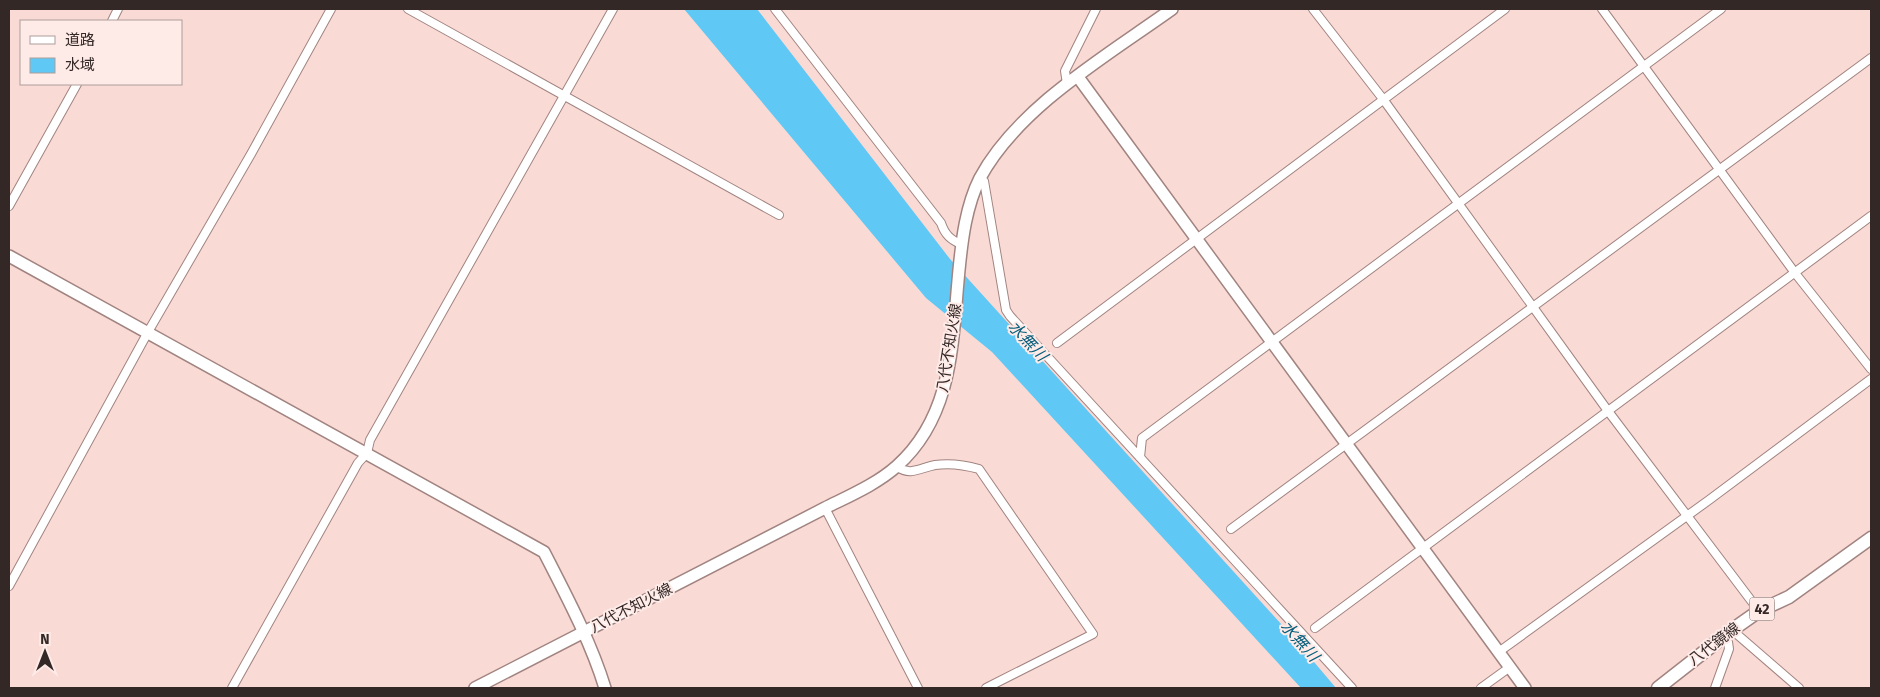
<svg xmlns="http://www.w3.org/2000/svg" width="1880" height="697" font-family="'Fira Sans','Noto Sans JP',sans-serif">
<style>
.water{fill:#60c8f5}
.lines{fill:none;stroke-linecap:round;stroke-linejoin:round}
.street-casing{stroke:#a18480;stroke-width:10}
.secondary-casing{stroke:#a18480;stroke-width:14}
.primary-casing{stroke:#a18480;stroke-width:15}
.street{stroke:#fff;stroke-width:8}
.secondary{stroke:#fff;stroke-width:11}
.primary{stroke:#fff;stroke-width:12}
.labels{text-anchor:middle;dominant-baseline:central;stroke-width:4;stroke-linejoin:round;paint-order:stroke}
.shield{fill:#feebe8;stroke:#706260;stroke-width:1}
.shield-label{font-size:14px;font-weight:bold;fill:#332826}
.street-label{font-size:15px;fill:#332826;stroke:#feebe8}
.water-label{font-size:16px;font-style:italic;fill:#055d7b;stroke:#feebe8}
</style>
<rect width="100%" height="100%" fill="#f9dad5"/>
<path class="water" d="M684,9h73l193,250 342,377 44,52h-35l-309,-336 -66,-54z"/>
<g class="lines">
<g class="street-casing">
<g id="street">
<path d="M408,9l371,206"/>
<path d="M775,9l166,214c4,12 10,17 20,21"/>
<path d="M1313,9l70,90 225,312 151,200"/>
<path d="M1602,9l193,264 76,96"/>
<path d="M112,21l6,-12"/>
<path d="M1067,84l-2,-13 31,-62"/>
<path d="M980,179l4,2 22,129 4,6 342,372"/>
<path d="M9,206l68,-122"/>
<path d="M1057,343l448,-334"/>
<path d="M1140,457l2,-19 579,-429"/>
<path d="M897,467c14,9 23,1 38,-2 14,-2 30,0 44,4l114,165 -107,54"/>
<path d="M825,508l93,180"/>
<path d="M1231,529l640,-471"/>
<path d="M9,586l139,-254 103,-178 80,-145"/>
<path d="M1315,628l556,-412"/>
<path d="M1732,630l67,58"/>
<path d="M1500,651l209,-151 162,-121"/>
<path d="M232,688l126,-225 9,-10 3,-13 243,-431"/>
<path d="M1481,688l29,-21"/>
<path d="M1715,688l14,-39 -1,-7 -5,-4"/>
</g>
</g>
<g class="secondary-casing">
<g id="secondary">
<path d="M1078,77l447,611"/>
<path d="M9,256l535,296c22,43 47,90 61,136"/>
<path d="M475,688l350,-180c24,-12 52,-24 72,-42 57,-51 55,-125 62,-196 3,-31 7,-64 21,-92 38,-71 128,-123 192,-169"/>
</g>
</g>
<g class="primary-casing">
<path id="primary" d="M1658,688l74,-58 27,-19 30,-14 82,-59"/>
</g>
<use href="#street" class="street"/>
<use href="#secondary" class="secondary"/>
<use href="#primary" class="primary"/>
</g>
<g class="labels">
<rect class="shield" x="1749.5" y="597.5" width="25" height="23" rx="4"/>
<g class="shield-label">
<text x="1762" y="609">42</text>
</g>
<g class="street-label">
<text transform="translate(949 348) rotate(-81)">八代不知火線</text>
<text transform="translate(631 608) rotate(-27)">八代不知火線</text>
<text transform="translate(1714 644) rotate(-37)">八代鏡線</text>
</g>
<g class="water-label">
<text transform="translate(1028 341) rotate(47)">水無川</text>
<text transform="translate(1300 641) rotate(48)">水無川</text>
</g>
</g>
<rect width="1880" height="697" fill="none" stroke="#332826" stroke-width="20"/>
<rect x="20" y="20" width="162" height="65" fill="#feebe8" stroke="#ad9d9a"/>
<rect x="30" y="36" width="25" height="8" fill="#ffffff" stroke="#ad9d9a"/>
<text x="65" y="45" font-size="15" fill="#332826">道路</text>
<rect x="30" y="58" width="25" height="15" fill="#60c8f5" stroke="#ad9d9a"/>
<text x="65" y="70" font-size="15" fill="#332826">水域</text>
<g transform="translate(45 652)" stroke="#feebe8" stroke-width="4" paint-order="stroke">
<path d="M0-4L9 19L0 12L-9 19Z" fill="#332826"/>
<text y="-8" font-size="14" font-weight="bold" text-anchor="middle" fill="#332826">N</text>
</g>
</svg>
